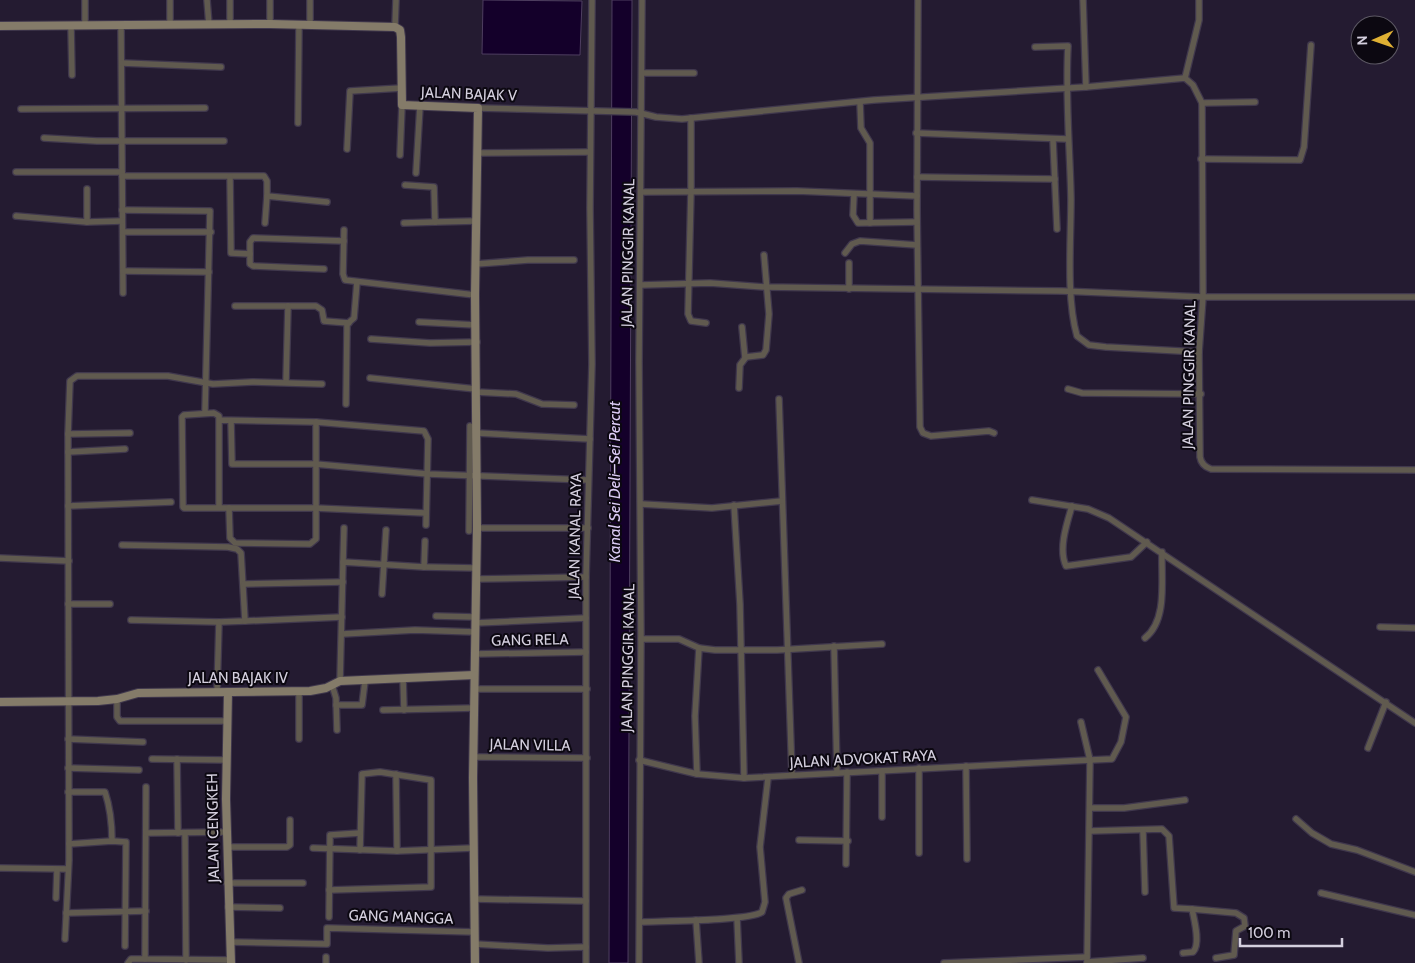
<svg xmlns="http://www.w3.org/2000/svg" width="1415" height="963" font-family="Cabin,sans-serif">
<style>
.water{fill:#14002a;stroke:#4e3e60}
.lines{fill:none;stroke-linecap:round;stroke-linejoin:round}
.street-casing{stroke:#40384d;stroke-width:8}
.secondary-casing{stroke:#40384d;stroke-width:10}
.street{stroke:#605a4f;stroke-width:5.5}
.secondary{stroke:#847b69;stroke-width:8}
.labels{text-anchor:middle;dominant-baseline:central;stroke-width:4;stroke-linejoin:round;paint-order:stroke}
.street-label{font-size:15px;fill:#d4cfde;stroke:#0c0811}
.water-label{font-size:16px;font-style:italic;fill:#dbcbf5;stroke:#0c0811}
</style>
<rect width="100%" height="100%" fill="#241b31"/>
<g class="water">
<path d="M483,0l99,1 -2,54 -98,-1z"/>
<path d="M612,0h20l-4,963h-19z"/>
</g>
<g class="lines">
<g class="street-casing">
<g id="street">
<path d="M85,0v26"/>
<path d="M207,0l2,25"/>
<path d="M270,0v24"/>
<path d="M310,0v24"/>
<path d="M918,0l-1,210 3,217 3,6 8,3 58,-5 5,2"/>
<path d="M1083,0l3,87"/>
<path d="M121,25l2,268"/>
<path d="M170,25v-25"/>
<path d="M230,25v-25"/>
<path d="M71,26l1,49"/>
<path d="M395,27l1,-27"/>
<path d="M1035,47l33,-1c-3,52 2,102 3,153 0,41 -5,99 6,137l12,9 17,2 93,5"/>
<path d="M122,63l99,4"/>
<path d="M642,73h52"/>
<path d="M1185,78l14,-58v-20"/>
<path d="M860,102l1,26 9,15v80"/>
<path d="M1202,103l53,-1"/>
<path d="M478,108l158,4 20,5 26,2 192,-19 212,-13 99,-9 8,7 9,18 1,194 -4,55 1,105c1,6 5,10 11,12l204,1"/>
<path d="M21,109l184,-1"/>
<path d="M691,118v73l-3,123 3,7 15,2"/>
<path d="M298,123l1,-99"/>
<path d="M916,133l151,6"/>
<path d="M44,138l53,3h127"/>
<path d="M1053,140l4,89"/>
<path d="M347,149l3,-58 52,-3"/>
<path d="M478,153l112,-1"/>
<path d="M400,155l2,-50"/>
<path d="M1201,159l99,1 4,-13 7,-102"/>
<path d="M16,172h106"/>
<path d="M416,173l4,-67"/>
<path d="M122,176h142l3,5v15l60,6"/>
<path d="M230,177l1,76 19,1v10l3,2 71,3"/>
<path d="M917,177l138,2"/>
<path d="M405,185l29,2 1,35 41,-1"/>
<path d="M87,189v33"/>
<path d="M641,192l156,-1 120,5"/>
<path d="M854,194l-1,21 5,8 59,-1"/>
<path d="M122,210l88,1 -5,200"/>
<path d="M16,216l71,6 35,-1"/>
<path d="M265,223l2,-27"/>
<path d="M404,223l31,-1"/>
<path d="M344,230l-1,44 2,6 130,15"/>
<path d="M123,232h88"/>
<path d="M845,253l7,-9 8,-3 57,4"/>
<path d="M250,254v-12l3,-4 91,3"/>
<path d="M849,263v26"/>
<path d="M476,264l52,-4h46"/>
<path d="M123,271l86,1"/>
<path d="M641,285l69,-2 55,4 297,4 141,6h212"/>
<path d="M235,306h81l6,4 2,11 25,2"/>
<path d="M419,322l57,3"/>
<path d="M742,327l3,31"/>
<path d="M371,339l59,4 47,-1"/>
<path d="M370,378l106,11"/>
<path d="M286,382l2,-76"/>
<path d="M739,388l1,-23 6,-8 17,-2 3,-5 3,-36 -5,-59"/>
<path d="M1068,389l14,4 119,1"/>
<path d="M476,392l40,2 26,10 32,1"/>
<path d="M779,399l13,376"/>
<path d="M346,404l1,-76v-4l7,-6 3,-36"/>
<path d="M219,420l97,2v117l-6,5 -75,-1 -5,-5 -1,-30h-45l-1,-1 -1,-90 2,-2 30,-2 5,3v92"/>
<path d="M231,421l1,43h83l113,10 160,6"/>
<path d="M316,422l108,9 4,8 -2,86"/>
<path d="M477,433l113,6"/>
<path d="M68,434l62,-1"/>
<path d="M68,452l57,-3"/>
<path d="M1032,500l56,9 21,9 306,205"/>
<path d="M641,504l71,4 70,-7"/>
<path d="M734,505l6,99 4,174"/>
<path d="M68,506l103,-4"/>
<path d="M1072,506c-5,17 -14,43 -6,60l65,-9 16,-15"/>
<path d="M229,508h86l111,5"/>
<path d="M477,528h111"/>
<path d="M469,531l1,-105"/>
<path d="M122,545l106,2 9,2 4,4 4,68 -26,1 -2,70"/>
<path d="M0,558l69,3"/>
<path d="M343,562l1,-34"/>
<path d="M424,567l52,1"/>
<path d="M476,579l110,-2"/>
<path d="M244,584l99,-2"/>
<path d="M382,594l4,-64"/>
<path d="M68,604h42"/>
<path d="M436,616l39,1"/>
<path d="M131,620l88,2"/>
<path d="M245,621l97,-4"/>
<path d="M475,623l111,-5"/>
<path d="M1380,627l35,1"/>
<path d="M342,634l73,-4 60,2"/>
<path d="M1145,638c23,-18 16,-59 17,-86"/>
<path d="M641,639h38l20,9 16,2h62l105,-6"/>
<path d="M834,646l3,127"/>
<path d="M475,654l111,-2"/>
<path d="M403,678l1,32"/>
<path d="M340,681l3,-119 81,5 1,-26"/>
<path d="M332,685l4,13 1,32"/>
<path d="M474,689h113"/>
<path d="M117,699v18l3,4h108"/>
<path d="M336,705h26l3,-24"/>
<path d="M383,710l92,-2"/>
<path d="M1081,722l9,38 22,-1 9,-17 5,-25 -28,-47"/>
<path d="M68,739l75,3"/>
<path d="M299,739v-47"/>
<path d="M1368,748l18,-46"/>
<path d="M473,757l114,1"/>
<path d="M152,759l74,1"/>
<path d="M177,759l1,74"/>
<path d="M639,760l58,14 47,4 346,-18 -3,203"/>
<path d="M966,766l1,93"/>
<path d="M68,768l71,2"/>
<path d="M396,774l1,77"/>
<path d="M697,774l-2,-58 4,-68"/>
<path d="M146,787l-1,172 86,1"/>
<path d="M68,792h37c5,15 7,33 7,49"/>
<path d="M1090,808h34l61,-8"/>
<path d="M882,817v-46"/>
<path d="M1296,819l16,14 19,11 26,6 58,22"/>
<path d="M1090,831l72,-2 7,7 5,72 18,1c2,10 9,35 1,43l-10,1"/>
<path d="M1143,831l2,61"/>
<path d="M146,833l81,-1"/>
<path d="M185,833l1,127"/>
<path d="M799,840l49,1"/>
<path d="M69,844l43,-3 14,1 -1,104"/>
<path d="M227,847h60l3,-2v-25"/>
<path d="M313,848l84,3 76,-3"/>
<path d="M919,853v-85"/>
<path d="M846,864l1,-92"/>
<path d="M0,868l68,1"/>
<path d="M227,883h76"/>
<path d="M329,890l102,-3v-107l-51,-8 -18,2 -2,76"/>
<path d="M1321,893l94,22"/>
<path d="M56,898l1,-28"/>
<path d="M474,899l112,2"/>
<path d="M228,907l52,1"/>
<path d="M1192,909l44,4 8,5 1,8 -9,5 -2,24 -18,3"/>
<path d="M66,913l80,-2"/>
<path d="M329,917l1,-82 30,-2"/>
<path d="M737,918l2,45"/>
<path d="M696,920l3,43"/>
<path d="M640,922c21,-1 110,-1 122,-10l3,-10 -5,-55 8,-69"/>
<path d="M65,939l4,-79 -1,-426 2,-53 7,-5h91l45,8 39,-2 70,2"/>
<path d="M230,942l97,2v-16l148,4"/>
<path d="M475,944l73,4 38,-1"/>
<path d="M1087,962l56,-4"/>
<path d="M128,963l3,-4h14"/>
<path d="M326,963v-6"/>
<path d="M586,963v-386l6,-213 -2,-156 2,-208"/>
<path d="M639,963l2,-324 -2,-277 3,-362"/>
<path d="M799,963l-13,-65 3,-4 13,-4"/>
<path d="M944,963l143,-6"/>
</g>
</g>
<g class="secondary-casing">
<g id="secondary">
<path d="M0,26l270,-2 125,3 5,3 1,7 1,68 76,3 -3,187 2,233 -4,250 2,185"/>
<path d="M228,692l-2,107 5,164"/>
<path d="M0,702l98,-1 19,-2 21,-6 172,-2 16,-3 14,-7 134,-6"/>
</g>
</g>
<use href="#street" class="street"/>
<use href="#secondary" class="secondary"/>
</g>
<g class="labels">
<g class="street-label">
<text transform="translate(469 94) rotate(2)">JALAN BAJAK V</text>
<text transform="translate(628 253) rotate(-89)">JALAN PINGGIR KANAL</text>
<text transform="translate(1189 375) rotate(-89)">JALAN PINGGIR KANAL</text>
<text transform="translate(575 536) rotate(-89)">JALAN KANAL RAYA</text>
<text transform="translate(530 640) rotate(-1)">GANG RELA</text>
<text transform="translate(628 658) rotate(-89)">JALAN PINGGIR KANAL</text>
<text x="238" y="678">JALAN BAJAK IV</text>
<text transform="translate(530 745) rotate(1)">JALAN VILLA</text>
<text transform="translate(863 759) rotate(-3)">JALAN ADVOKAT RAYA</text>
<text transform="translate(213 828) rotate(-91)">JALAN CENGKEH</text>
<text transform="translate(401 917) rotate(2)">GANG MANGGA</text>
</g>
<g class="water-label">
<text transform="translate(614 482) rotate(-90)">Kanal Sei Deli–Sei Percut</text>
</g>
</g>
<g transform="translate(1375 40) rotate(268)"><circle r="24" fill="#0c0811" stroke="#5c5863"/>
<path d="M0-4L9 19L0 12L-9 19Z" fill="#dfb034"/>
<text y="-8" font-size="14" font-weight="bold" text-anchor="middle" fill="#d4cfde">N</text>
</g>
<path d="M1240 938v8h102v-8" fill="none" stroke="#d4cfde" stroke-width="2.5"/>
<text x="1248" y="938" font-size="15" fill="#d4cfde" stroke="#0c0811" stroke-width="4" paint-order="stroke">100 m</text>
</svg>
